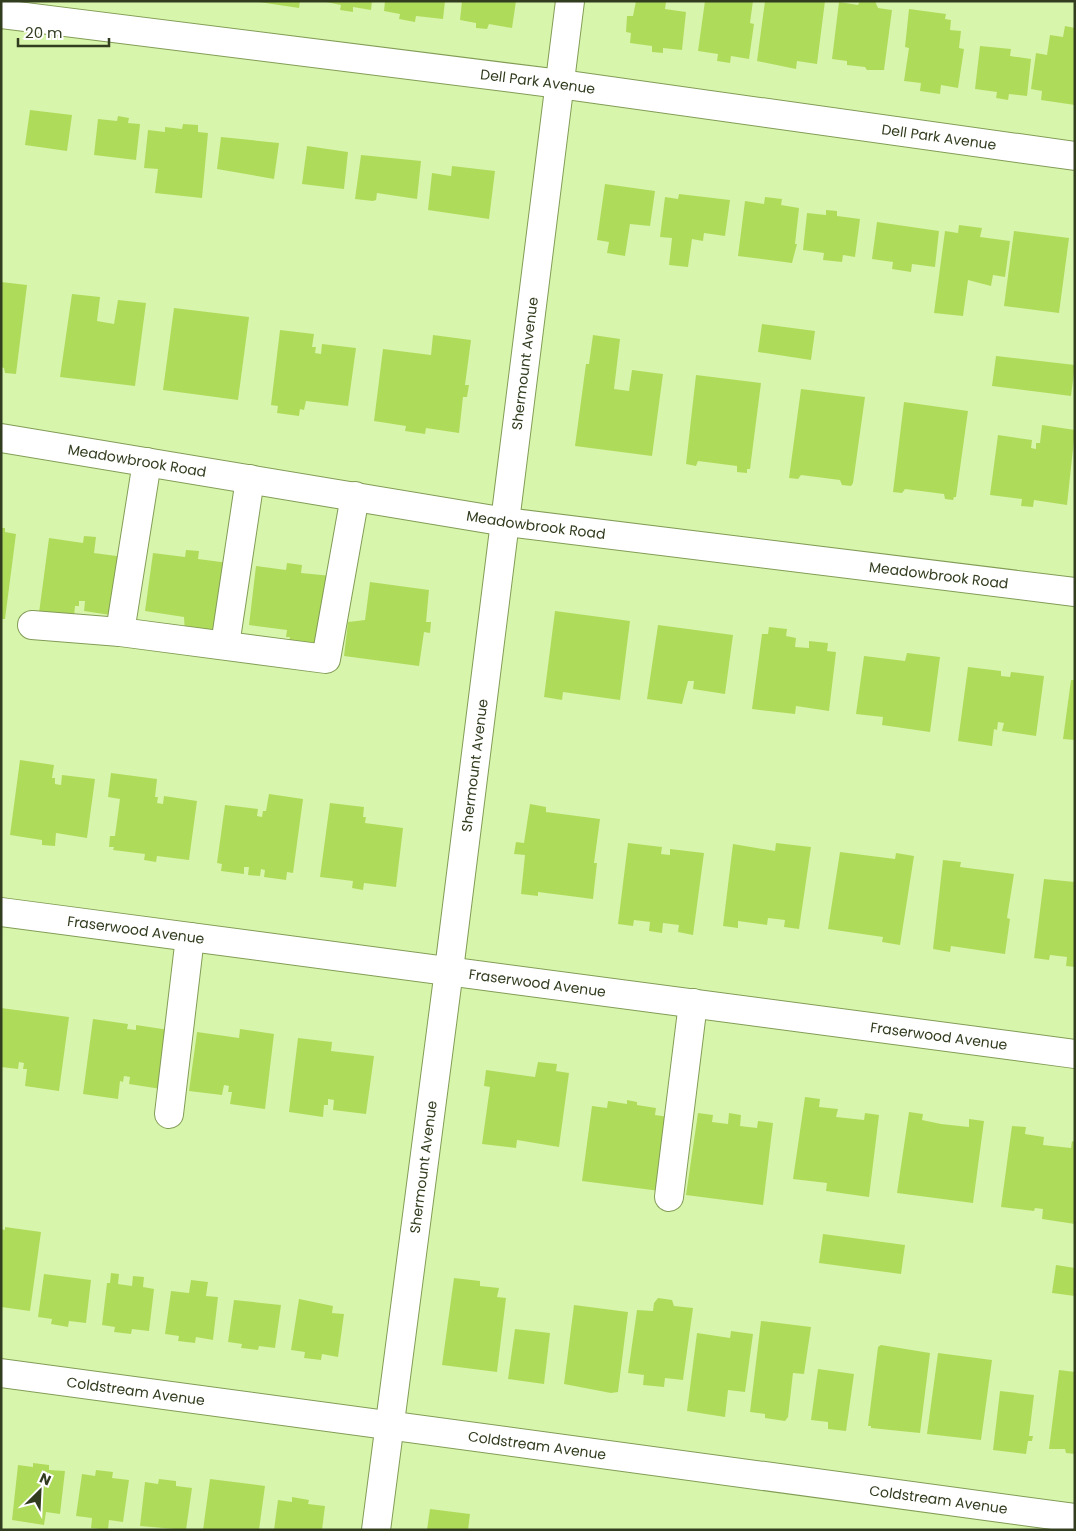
<svg xmlns="http://www.w3.org/2000/svg" width="1076" height="1531" font-family="Poppins,sans-serif">
<style>
.building{fill:#afdb5b}
.lines{fill:none;stroke-linecap:round;stroke-linejoin:round}
.minor-casing{stroke:#829c56;stroke-width:30}
.minor{stroke:#fff;stroke-width:28}
.labels{text-anchor:middle;dominant-baseline:central;stroke-width:5;stroke-linejoin:round;paint-order:stroke}
.street-label{font-size:14px;fill:#323d20;stroke:#fff}
</style>
<rect width="100%" height="100%" fill="#d8f5ac"/>
<g class="building">
<path d="M253,1h47l-1,7z"/>
<path d="M321,1h51l-1,9 -18,-3v5l-13,-2 1,-5z"/>
<path d="M385,1h60l-2,18 -27,-3 -1,6 -16,-3 1,-5 -16,-3z"/>
<path d="M462,1h54l-4,27 -23,-4 -2,5 -11,-1v-5l-16,-3z"/>
<path d="M636,1l30,1 -1,7 21,3 -4,38 -19,-2v5l-11,-1v-6l-22,-3 1,-10 -5,-1 1,-16h6z"/>
<path d="M705,1h48l-3,22 4,1 -5,35 -18,-3 -1,7 -13,-2 1,-7 -20,-3z"/>
<path d="M765,1h60l-8,63 -20,-3 -1,8 -39,-8z"/>
<path d="M860,1h15l3,7 14,2 -8,60h-17l-2,-3 -18,-2v-4l-15,-2 7,-57 19,3z"/>
<path d="M909,9l37,5 -1,5 6,1 -1,10 11,1 -2,17 5,1 -6,39 -17,-3 -1,9 -20,-3 1,-8 -17,-2 5,-33 -4,-1z"/>
<path d="M1065,26l10,2v77l-34,-5 1,-9 -11,-2 5,-36 11,2 3,-20 13,2z"/>
<path d="M980,46l31,3 -1,7 21,3 -4,37 -18,-2 -1,6 -12,-2 1,-6 -22,-3z"/>
<path d="M30,110l42,5 -5,36 -42,-6z"/>
<path d="M118,116l11,2 -1,5 12,1 -4,36 -42,-5 4,-36 19,2z"/>
<path d="M183,124l15,1v7l10,1 -6,65 -47,-5 3,-24 -14,-1 4,-38 17,2v-5l17,2z"/>
<path d="M221,137l58,6 -5,36 -57,-10z"/>
<path d="M307,146l41,6 -4,37 -42,-5z"/>
<path d="M361,155l60,6 -4,38 -40,-6 -1,7 -3,1 -18,-2z"/>
<path d="M452,166l43,5 -6,48 -61,-9 4,-37 19,3z"/>
<path d="M605,184l50,7 -5,35 -20,-2 -5,32 -18,-3 2,-11 -12,-2z"/>
<path d="M679,194l51,6 -5,36 -21,-3 -1,8 -11,-2 -4,28 -19,-2 3,-27 -12,-1 5,-40 13,2z"/>
<path d="M765,197l17,2 -1,6 18,3 -4,36h2l-5,19 -54,-7 7,-55 19,3z"/>
<path d="M826,210l11,1v5l23,3 -5,38 -12,-2 -1,7 -19,-2 1,-7 -21,-3 4,-37 19,2z"/>
<path d="M877,222l62,9 -4,36 -23,-3 -1,8 -19,-3 1,-7 -21,-3z"/>
<path d="M959,225l23,3 -2,9 30,4 -5,36 -12,-2 -2,11 -23,-6 -5,36 -29,-3 11,-82 13,2z"/>
<path d="M1014,231l55,7 -10,75 -55,-7z"/>
<path d="M1,282l26,3 -11,89 -11,-1 -1,-5 -3,-1z"/>
<path d="M72,294l28,3 -3,24 17,3 4,-24 28,3 -11,83 -75,-9z"/>
<path d="M174,308l75,9 -11,83 -75,-10z"/>
<path d="M762,324l53,7 -4,29 -53,-8z"/>
<path d="M280,330l34,4 -2,13h4l-1,6 6,1 1,-10 34,4 -8,58 -42,-5 -2,9 -4,-1 -1,7 -22,-3 1,-7 -7,-1z"/>
<path d="M433,335l38,5 -6,45h4l-2,12h-4l-4,36 -33,-5 -1,6 -20,-3 1,-5 -32,-5 9,-72 48,6z"/>
<path d="M593,335l27,4 -6,50 15,2 3,-21 31,4 -11,82 -77,-10 11,-82h3z"/>
<path d="M996,356l79,9 -4,31 -79,-10z"/>
<path d="M696,375l65,8 -11,86h-3v4l-10,-1v-6l-39,-5 -2,5 -10,-2z"/>
<path d="M801,389l64,8 -12,86 -2,3 -9,-1 -2,-5 -39,-5 -3,4 -9,-1z"/>
<path d="M904,402l64,9 -12,86h-2l-1,3 -8,-1 -1,-5 -39,-5 -3,4 -9,-1z"/>
<path d="M1042,425l33,5 -8,75 -33,-5 -1,7 -12,-1 1,-7 -32,-4 8,-60 34,5 -1,8 5,1v-6h4z"/>
<path d="M1,528h4v4l11,2 -11,85h-4z"/>
<path d="M84,536l12,1 -2,16 30,4 -7,59 -33,-5 1,-10h-6v5h-4l-1,11 -35,-4 10,-75 34,5z"/>
<path d="M186,550l13,1 -1,8 31,4 -10,75 -34,-5 -1,-16 -39,-6 8,-58 32,4z"/>
<path d="M287,563l15,2 -1,8 31,3 -9,75 -35,-4 2,-10h-4l1,-7 -38,-5 7,-59 30,4z"/>
<path d="M370,582l59,8 -3,32h5l-1,11 -6,-1 -5,34 -75,-10 4,-34 17,-2z"/>
<path d="M555,611l75,10 -10,79 -57,-8 -1,8 -18,-3z"/>
<path d="M658,625l75,10 -8,59 -32,-5 1,-8h-6l-6,23 -35,-5z"/>
<path d="M769,627l18,2 -1,7 10,2 -1,9 14,1v-7l19,2 -1,8 9,1 -7,59 -33,-5 -1,8 -43,-5 10,-75h6z"/>
<path d="M907,653l33,4 -10,75 -48,-7 1,-8 -27,-3 8,-58 41,5z"/>
<path d="M968,667l33,4v5l9,1 1,-5 33,4 -8,60 -34,-5 2,-8 -6,-1 -1,8 -3,-1 -2,17 -34,-5z"/>
<path d="M1071,680h4v60l-12,-1z"/>
<path d="M20,760l34,5 -2,13h3v6l6,1 1,-10 33,4 -8,59 -31,-5 -1,13 -13,-1v-5l-32,-5z"/>
<path d="M111,773l46,6 -2,18h3l-1,6 6,1 1,-8 33,5 -8,59 -32,-4 -1,6 -12,-2 1,-6 -32,-4 1,-3h-5l1,-11h5l5,-37 -12,-2z"/>
<path d="M269,794l34,5 -10,74 -6,-1 -1,8 -22,-3 1,-7 -4,-1 -1,7 -12,-1 1,-8h-5v7l-23,-3 1,-7 -5,-1 8,-58 33,4 -1,7 5,1 1,-6h3z"/>
<path d="M330,803l34,4 -1,10h3l-1,6 38,5 -7,59 -32,-4 -1,7 -11,-2 1,-7 -33,-4z"/>
<path d="M530,804l16,3v5l54,7 -6,44h3l-4,36 -55,-7v4l-17,-2 4,-39 -11,-1 2,-12 8,1z"/>
<path d="M628,843l34,4 -1,7 9,1v-6l34,4 -11,82 -15,-3 1,-7 -16,-2 -1,10 -13,-2 1,-9 -16,-2 -1,6 -15,-2z"/>
<path d="M776,843l35,4 -12,82 -15,-2 1,-7 -17,-2 -1,7 -29,-4v7l-15,-2 10,-82 42,7z"/>
<path d="M840,852l55,7 1,-6 18,3 -14,89 -18,-3 1,-5 -55,-8z"/>
<path d="M943,860l18,2 -1,5 54,7 -7,44 3,1 -5,35 -54,-8 -1,6 -17,-3z"/>
<path d="M1044,879l31,3v85l-9,-1 1,-9 -17,-2 -1,5 -15,-2z"/>
<path d="M1,1008l68,9 -10,74 -34,-5 2,-17h-4l1,-6 -5,-1 -1,7 -17,-2z"/>
<path d="M93,1019l35,5 -1,5 9,1v-5l33,5 -8,59 -32,-5 1,-7 -6,-1 -1,6 -3,-1 -2,18 -35,-5z"/>
<path d="M240,1029l34,5 -9,75 -35,-5 2,-12h-4l1,-6 -5,-1 -2,10 -33,-4 8,-59 42,6z"/>
<path d="M298,1038l34,4 -1,9 43,5 -8,58 -33,-4 1,-10 -6,-1v6h-4l-1,12 -34,-5z"/>
<path d="M538,1062l19,2 -1,7 13,2 -10,74 -42,-7 -1,8 -34,-4 8,-57 -6,-1 2,-16 49,7z"/>
<path d="M805,1097l15,2 -1,8 19,2 -2,8 28,3 1,-7 14,2 -10,82 -43,-6 1,-8 -34,-4z"/>
<path d="M627,1100l10,2v3l19,3 -1,7 14,2 -9,74 -78,-10 10,-75 15,2 1,-7 19,3z"/>
<path d="M909,1112l14,2 -1,6 19,4 28,3v-8l15,2 -11,82 -76,-10z"/>
<path d="M698,1113l15,2 -1,7 16,2 1,-11 12,2 -1,11 17,2 1,-7 15,2 -10,82 -77,-10z"/>
<path d="M1012,1126l14,1 -1,7 19,3 -1,8 28,3 1,-7 3,1v82l-33,-5 1,-10 -8,-1 -1,3 -33,-4z"/>
<path d="M5,1227l36,5 -11,79 -29,-4v-78l4,1z"/>
<path d="M823,1234l82,11 -4,29 -82,-11z"/>
<path d="M1056,1265l19,3v28l-23,-3z"/>
<path d="M111,1273l8,1 -1,10 14,2 1,-10 11,1 -1,10 11,2 -5,42 -17,-2 -1,5 -17,-2 1,-5 -13,-2 5,-42h3z"/>
<path d="M44,1274l47,6 -5,43 -17,-2 -1,6 -17,-3 1,-5 -14,-2z"/>
<path d="M454,1278l26,3v5l19,2 -2,9 9,1 -9,74 -55,-7z"/>
<path d="M191,1280l17,2 -2,14 12,1 -5,43 -17,-3 -1,6 -17,-2 1,-5 -14,-2 6,-43 18,2z"/>
<path d="M658,1298l14,2 2,6 19,2 -10,72 -18,-2 -1,9 -21,-2 1,-10 -16,-2 9,-63 16,1 1,-8z"/>
<path d="M299,1299l34,7 -1,7 12,1 -6,43 -16,-3 -1,6 -17,-2 1,-6 -14,-2z"/>
<path d="M234,1300l47,5 -6,43 -16,-2 -1,4 -17,-2 1,-4 -14,-2z"/>
<path d="M574,1305l54,7 -10,80 -7,1 -47,-9z"/>
<path d="M761,1321l50,6 -7,47 -11,-1 -5,44 -3,4 -20,-3v-4l-15,-2z"/>
<path d="M515,1329l35,4 -6,51 -36,-5z"/>
<path d="M731,1331l22,3 -8,58 -17,-2 -3,27 -38,-6 10,-78 33,5z"/>
<path d="M881,1345l49,8 -10,80 -49,-5v-2h-3l10,-79z"/>
<path d="M938,1353l54,7 -11,80 -54,-6z"/>
<path d="M818,1369l36,5 -8,57 -18,-2v-7l-17,-2z"/>
<path d="M1059,1370l16,2v82l-9,-1 -1,-4h-16z"/>
<path d="M1000,1391l34,4 -5,41h4l-1,5h-4l-2,13 -33,-4z"/>
<path d="M33,1463l16,2v5l16,1 -5,43 -14,-2 -2,13 -32,-5 6,-55 15,2z"/>
<path d="M96,1470l17,2 -1,6 17,2 -6,42 -14,-2 -1,10 -17,-2 1,-10 -16,-2 6,-42 13,2z"/>
<path d="M159,1479l17,2v5l16,2 -6,42 -46,-4 5,-44 13,2z"/>
<path d="M210,1479l55,7 -6,44h-56z"/>
<path d="M292,1497l17,3 -1,4 17,2 -3,24h-48l4,-30 14,2z"/>
<path d="M430,1509l40,5 -2,16h-41z"/>
</g>
<g class="lines">
<g class="minor-casing">
<g id="minor">
<path id="s1" d="M1,14l559,70 515,72"/>
<path id="s2" d="M1,438l505,84 569,70"/>
<path d="M147,462l-27,170 206,27 29,-163"/>
<path d="M32,625l88,7"/>
<path d="M225,645l25,-166"/>
<path id="s3" d="M1,912l1074,142"/>
<path d="M169,1114l21,-177"/>
<path d="M669,1197l24,-194"/>
<path id="s4" d="M1,1373l1074,145"/>
<path id="s5" d="M376,1530l73,-560 121,-969"/>
</g>
</g>
<use href="#minor" class="minor"/>
</g>
<g class="labels">
<g class="street-label">
<text stroke="none"><textPath href="#s1" startOffset="541">Dell Park Avenue</textPath></text>
<text stroke="none"><textPath href="#s1" startOffset="946">Dell Park Avenue</textPath></text>
<text stroke="none"><textPath href="#s5" startOffset="1176">Shermount Avenue</textPath></text>
<text stroke="none"><textPath href="#s2" startOffset="138">Meadowbrook Road</textPath></text>
<text stroke="none"><textPath href="#s2" startOffset="542">Meadowbrook Road</textPath></text>
<text stroke="none"><textPath href="#s2" startOffset="948">Meadowbrook Road</textPath></text>
<text stroke="none"><textPath href="#s5" startOffset="771">Shermount Avenue</textPath></text>
<text stroke="none"><textPath href="#s3" startOffset="136">Fraserwood Avenue</textPath></text>
<text stroke="none"><textPath href="#s3" startOffset="541">Fraserwood Avenue</textPath></text>
<text stroke="none"><textPath href="#s3" startOffset="946">Fraserwood Avenue</textPath></text>
<text stroke="none"><textPath href="#s5" startOffset="366">Shermount Avenue</textPath></text>
<text stroke="none"><textPath href="#s4" startOffset="136">Coldstream Avenue</textPath></text>
<text stroke="none"><textPath href="#s4" startOffset="541">Coldstream Avenue</textPath></text>
<text stroke="none"><textPath href="#s4" startOffset="946">Coldstream Avenue</textPath></text>
</g>
</g>
<rect width="1076" height="1531" fill="none" stroke="#323d20" stroke-width="5"/>
<g transform="translate(40 1491) rotate(24)" stroke="#ffffff" stroke-width="4" paint-order="stroke">
<path d="M0-4L9 19L0 12L-9 19Z" fill="#323d20"/>
<text y="-8" font-size="14" font-weight="bold" text-anchor="middle" fill="#323d20">N</text>
</g>
<path d="M18 38v8h91v-8" fill="none" stroke="#323d20" stroke-width="2.5"/>
<text x="25" y="38" font-size="15" fill="#323d20" stroke="#ffffff" stroke-width="4" paint-order="stroke">20 m</text>
</svg>
